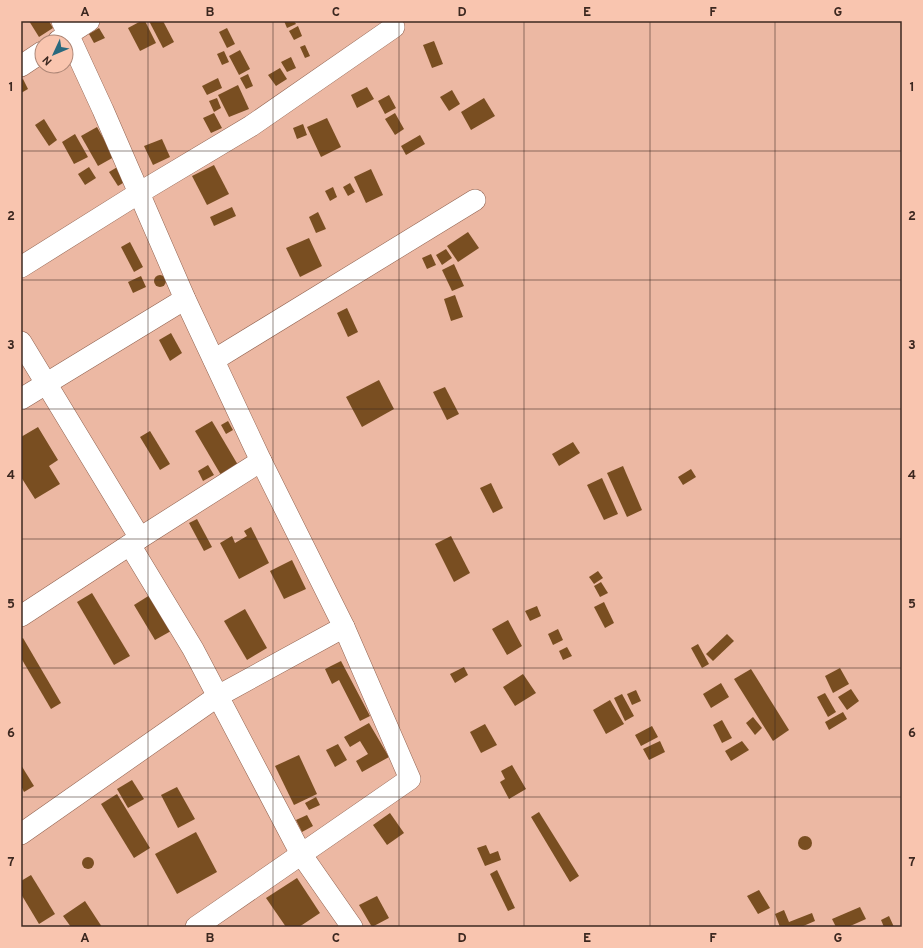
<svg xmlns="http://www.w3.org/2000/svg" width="923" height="948" font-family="Overpass,sans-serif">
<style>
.building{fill:#794e21}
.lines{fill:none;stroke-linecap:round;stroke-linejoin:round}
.minor-casing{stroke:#91624f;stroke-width:22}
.minor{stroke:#fff;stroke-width:21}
.grid{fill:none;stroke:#3c2820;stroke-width:1;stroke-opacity:0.55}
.neatline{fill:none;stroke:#3c2820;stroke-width:1.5}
.grid-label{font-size:13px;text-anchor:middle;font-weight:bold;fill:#3c2820}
</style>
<rect width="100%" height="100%" fill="#ecb8a3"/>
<g class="building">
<path d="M29,21h20l4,7 -14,9z"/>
<path d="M141,21h4l11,22 -16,8 -12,-23z"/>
<path d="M149,21h14l11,21 -11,6z"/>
<path d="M284,21h10l2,3 -9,4z"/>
<path d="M298,26l4,10 -8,4 -5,-9z"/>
<path d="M99,28l6,10 -11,5 -5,-9z"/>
<path d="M227,28l8,16 -8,4 -8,-16z"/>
<path d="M434,41l9,23 -11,4 -9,-23z"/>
<path d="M305,45l5,11 -5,2 -5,-11z"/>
<path d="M240,50l10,19 -11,6 -10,-19z"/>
<path d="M224,51l5,11 -7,3 -5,-11z"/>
<path d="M291,57l5,11 -9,4 -6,-10z"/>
<path d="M280,68l7,11 -11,7 -8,-11z"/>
<path d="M248,74l5,12 -7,3 -6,-11z"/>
<path d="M218,78l4,10 -15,7 -5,-9z"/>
<path d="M23,79l5,10 -7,4v-13z"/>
<path d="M238,85l11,24 -20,8 -11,-22z"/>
<path d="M367,87l7,12 -17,9 -6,-13z"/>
<path d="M452,90l8,14 -11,7 -9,-14z"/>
<path d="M389,95l7,13 -11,6 -7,-13z"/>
<path d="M217,98l4,10 -7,4 -5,-11z"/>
<path d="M484,98l11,18 -24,14 -10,-18z"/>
<path d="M214,113l8,15 -11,5 -8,-15z"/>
<path d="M395,113l9,16 -9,6 -10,-16z"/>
<path d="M327,118l14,29 -20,10 -14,-30z"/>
<path d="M44,119l13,21 -8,6 -14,-21z"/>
<path d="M303,124l4,11 -10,4 -4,-11z"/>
<path d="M97,127l17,30 -16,9 -17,-30z"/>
<path d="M75,134l13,23 -14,7 -12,-22z"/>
<path d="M420,135l5,9 -19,11 -5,-9z"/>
<path d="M162,139l8,18 -17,8 -9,-19z"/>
<path d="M214,165l15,29 -22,11 -15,-29z"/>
<path d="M119,166l9,14 -10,6 -9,-14z"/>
<path d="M89,167l7,11 -11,7 -7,-11z"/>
<path d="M371,169l12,26 -17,8 -12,-26z"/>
<path d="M350,183l5,9 -7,4 -5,-9z"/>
<path d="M333,187l4,10 -7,4 -5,-10z"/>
<path d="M232,207l4,9 -22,10 -4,-9z"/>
<path d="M318,212l8,17 -10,4 -7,-16z"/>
<path d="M468,232l11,16 -21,14 -11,-16z"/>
<path d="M309,238l13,28 -22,11 -14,-29z"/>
<path d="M130,242l13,25 -9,5 -13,-25z"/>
<path d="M446,249l6,9 -10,7 -6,-10z"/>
<path d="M431,254l5,11 -9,4 -5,-11z"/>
<path d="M454,264l10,22 -12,5 -10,-21z"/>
<circle cx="160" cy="281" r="6"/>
<path d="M141,276l5,11 -13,6 -5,-11z"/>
<path d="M455,295l8,22 -12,4 -7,-22z"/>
<path d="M347,308l11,24 -10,5 -11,-24z"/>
<path d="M171,333l11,20 -12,8 -11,-21z"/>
<path d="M379,380l15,29 -32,18 -16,-30z"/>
<path d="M445,387l14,27 -12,6 -14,-28z"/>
<path d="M212,421l26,44 -17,10 -26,-44z"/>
<path d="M228,421l5,9 -7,4 -5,-9z"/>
<path d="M38,427l20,33 -9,6 11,18 -25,15 -14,-22v-40z"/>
<path d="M150,431l20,33 -10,6 -20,-33z"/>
<path d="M573,442l7,11 -21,13 -7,-12z"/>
<path d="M208,465l6,10 -11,6 -5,-10z"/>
<path d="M623,466l19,44 -15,7 -20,-44z"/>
<path d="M691,469l5,8 -13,8 -5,-8z"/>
<path d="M602,478l16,36 -14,6 -17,-35z"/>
<path d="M491,483l12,25 -10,5 -13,-25z"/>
<path d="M197,519l15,28 -8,4 -15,-28z"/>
<path d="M251,527l18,36 -30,16 -19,-36 12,-7 3,7 12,-7 -3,-5z"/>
<path d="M451,536l19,37 -16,9 -19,-38z"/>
<path d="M292,560l14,29 -22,10 -14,-28z"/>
<path d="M598,571l5,7 -9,6 -5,-7z"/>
<path d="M601,582l7,11 -8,4 -6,-11z"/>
<path d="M92,593l38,63 -16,9 -37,-63z"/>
<path d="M150,595l21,36 -16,9 -21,-35z"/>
<path d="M604,602l10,21 -9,5 -11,-21z"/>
<path d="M537,606l4,10 -11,5 -5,-10z"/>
<path d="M245,609l22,39 -20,12 -23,-39z"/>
<path d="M508,620l14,26 -15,9 -15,-26z"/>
<path d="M558,629l5,11 -10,5 -5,-11z"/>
<path d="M727,634l7,7 -21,20 -7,-7z"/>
<path d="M23,638l38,65 -10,6 -30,-51v-19z"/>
<path d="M698,644l11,20 -7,4 -11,-20z"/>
<path d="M567,647l5,9 -9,4 -4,-9z"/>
<path d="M341,661l29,55 -10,5 -21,-41 -7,4 -7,-15z"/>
<path d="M464,667l4,8 -13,8 -5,-9z"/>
<path d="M840,668l9,16 -16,9 -8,-17z"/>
<path d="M751,669l38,61 -16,11 -39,-62z"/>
<path d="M523,674l13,19 -21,13 -12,-19z"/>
<path d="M721,683l8,14 -18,11 -8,-14z"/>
<path d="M851,689l8,12 -12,9 -9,-13z"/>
<path d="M636,690l5,11 -9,4 -5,-11z"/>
<path d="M825,693l11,19 -8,5 -11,-20z"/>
<path d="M622,694l12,22 -9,5 -11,-23z"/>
<path d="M610,700l14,24 -18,10 -13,-24z"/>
<path d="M843,712l4,7 -18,11 -4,-8z"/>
<path d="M753,717l9,11 -7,7 -9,-12z"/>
<path d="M722,720l10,18 -10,5 -9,-18z"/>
<path d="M369,723l20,34 -27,15 -6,-11 12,-7 -8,-13 -10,6 -6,-10z"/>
<path d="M485,724l12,21 -16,8 -11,-21z"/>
<path d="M652,726l6,11 -17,9 -6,-11z"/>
<path d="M660,741l5,11 -16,8 -6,-11z"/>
<path d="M742,741l7,9 -18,11 -6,-10z"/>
<path d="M338,744l9,16 -12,7 -9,-17z"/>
<path d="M299,755l18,39 -23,11 -19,-39z"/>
<path d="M21,765l13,21 -10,6 -3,-6z"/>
<path d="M512,765l14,24 -17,10 -9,-17 5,-3 -4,-8z"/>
<path d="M132,780l12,19 -16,9 -11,-19z"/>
<path d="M177,787l18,32 -17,9 -17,-33z"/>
<path d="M117,794l33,54 -16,10 -33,-54z"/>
<path d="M316,797l4,8 -11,5 -4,-7z"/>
<path d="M539,812l40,64 -9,6 -39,-65z"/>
<path d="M390,813l14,20 -17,12 -14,-20z"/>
<path d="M307,815l6,11 -11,6 -6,-12z"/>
<path d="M196,832l21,40 -40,22 -22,-40z"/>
<circle cx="805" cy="843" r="7"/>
<path d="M486,845l4,9 8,-3 3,9 -16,6 -8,-18z"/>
<circle cx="88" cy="863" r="6"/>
<path d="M497,870l18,38 -7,3 -18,-37z"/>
<path d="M31,875l24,39 -16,10 -18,-30v-13z"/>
<path d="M297,878l23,35 -21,14h-13l-20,-29z"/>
<path d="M759,890l11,18 -12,6 -11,-18z"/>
<path d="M377,896l12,22 -17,9 -13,-22z"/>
<path d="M85,901l17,26h-31l-8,-11z"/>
<path d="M860,907l6,12 -18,8h-12l-4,-8z"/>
<path d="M784,910l5,12 23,-9 3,8 -14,6h-21l-5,-13z"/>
<path d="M889,916l5,11h-10l-3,-7z"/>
</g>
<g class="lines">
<g class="minor-casing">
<g id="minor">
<path d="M62,21l41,89 82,189 76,162 83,166 66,152 -214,148"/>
<path d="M58,41l31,-20"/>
<path d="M21,66l21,-14"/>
<path d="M21,267l118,-74 112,-67 143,-99"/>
<path d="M21,342l119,196"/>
<path d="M214,360l261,-160"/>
<path d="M21,399l164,-100"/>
<path d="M130,545l63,104 108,205 51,73"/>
<path d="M21,616l119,-78 121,-77"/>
<path d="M21,834l197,-138 126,-69"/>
</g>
</g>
<use href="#minor" class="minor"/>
</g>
<path class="grid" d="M148,21v906M273,21v906M399,21v906M524,21v906M650,21v906M775,21v906M21,151h881M21,280h881M21,409h881M21,539h881M21,668h881M21,797h881"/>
<rect width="923" height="948" fill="none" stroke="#f9c5af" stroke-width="44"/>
<g transform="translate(54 54) rotate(226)"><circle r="19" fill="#f9c5af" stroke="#ad8676"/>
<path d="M0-3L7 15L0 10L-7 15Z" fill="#2a697e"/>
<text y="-6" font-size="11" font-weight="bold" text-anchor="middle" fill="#3c2820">N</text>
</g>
<rect x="22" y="22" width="879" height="904" class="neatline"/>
<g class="grid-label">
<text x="85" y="16">A</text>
<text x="210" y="16">B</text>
<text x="336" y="16">C</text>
<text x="462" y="16">D</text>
<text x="587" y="16">E</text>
<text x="713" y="16">F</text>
<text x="838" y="16">G</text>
<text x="11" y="91">1</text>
<text x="912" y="91">1</text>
<text x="11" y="220">2</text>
<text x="912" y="220">2</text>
<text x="11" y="349">3</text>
<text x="912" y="349">3</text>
<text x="11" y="479">4</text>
<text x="912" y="479">4</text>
<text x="11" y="608">5</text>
<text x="912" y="608">5</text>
<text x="11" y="737">6</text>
<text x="912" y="737">6</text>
<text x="11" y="866">7</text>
<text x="912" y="866">7</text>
<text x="85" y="942">A</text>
<text x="210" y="942">B</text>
<text x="336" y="942">C</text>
<text x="462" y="942">D</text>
<text x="587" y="942">E</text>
<text x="713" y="942">F</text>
<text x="838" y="942">G</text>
</g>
</svg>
